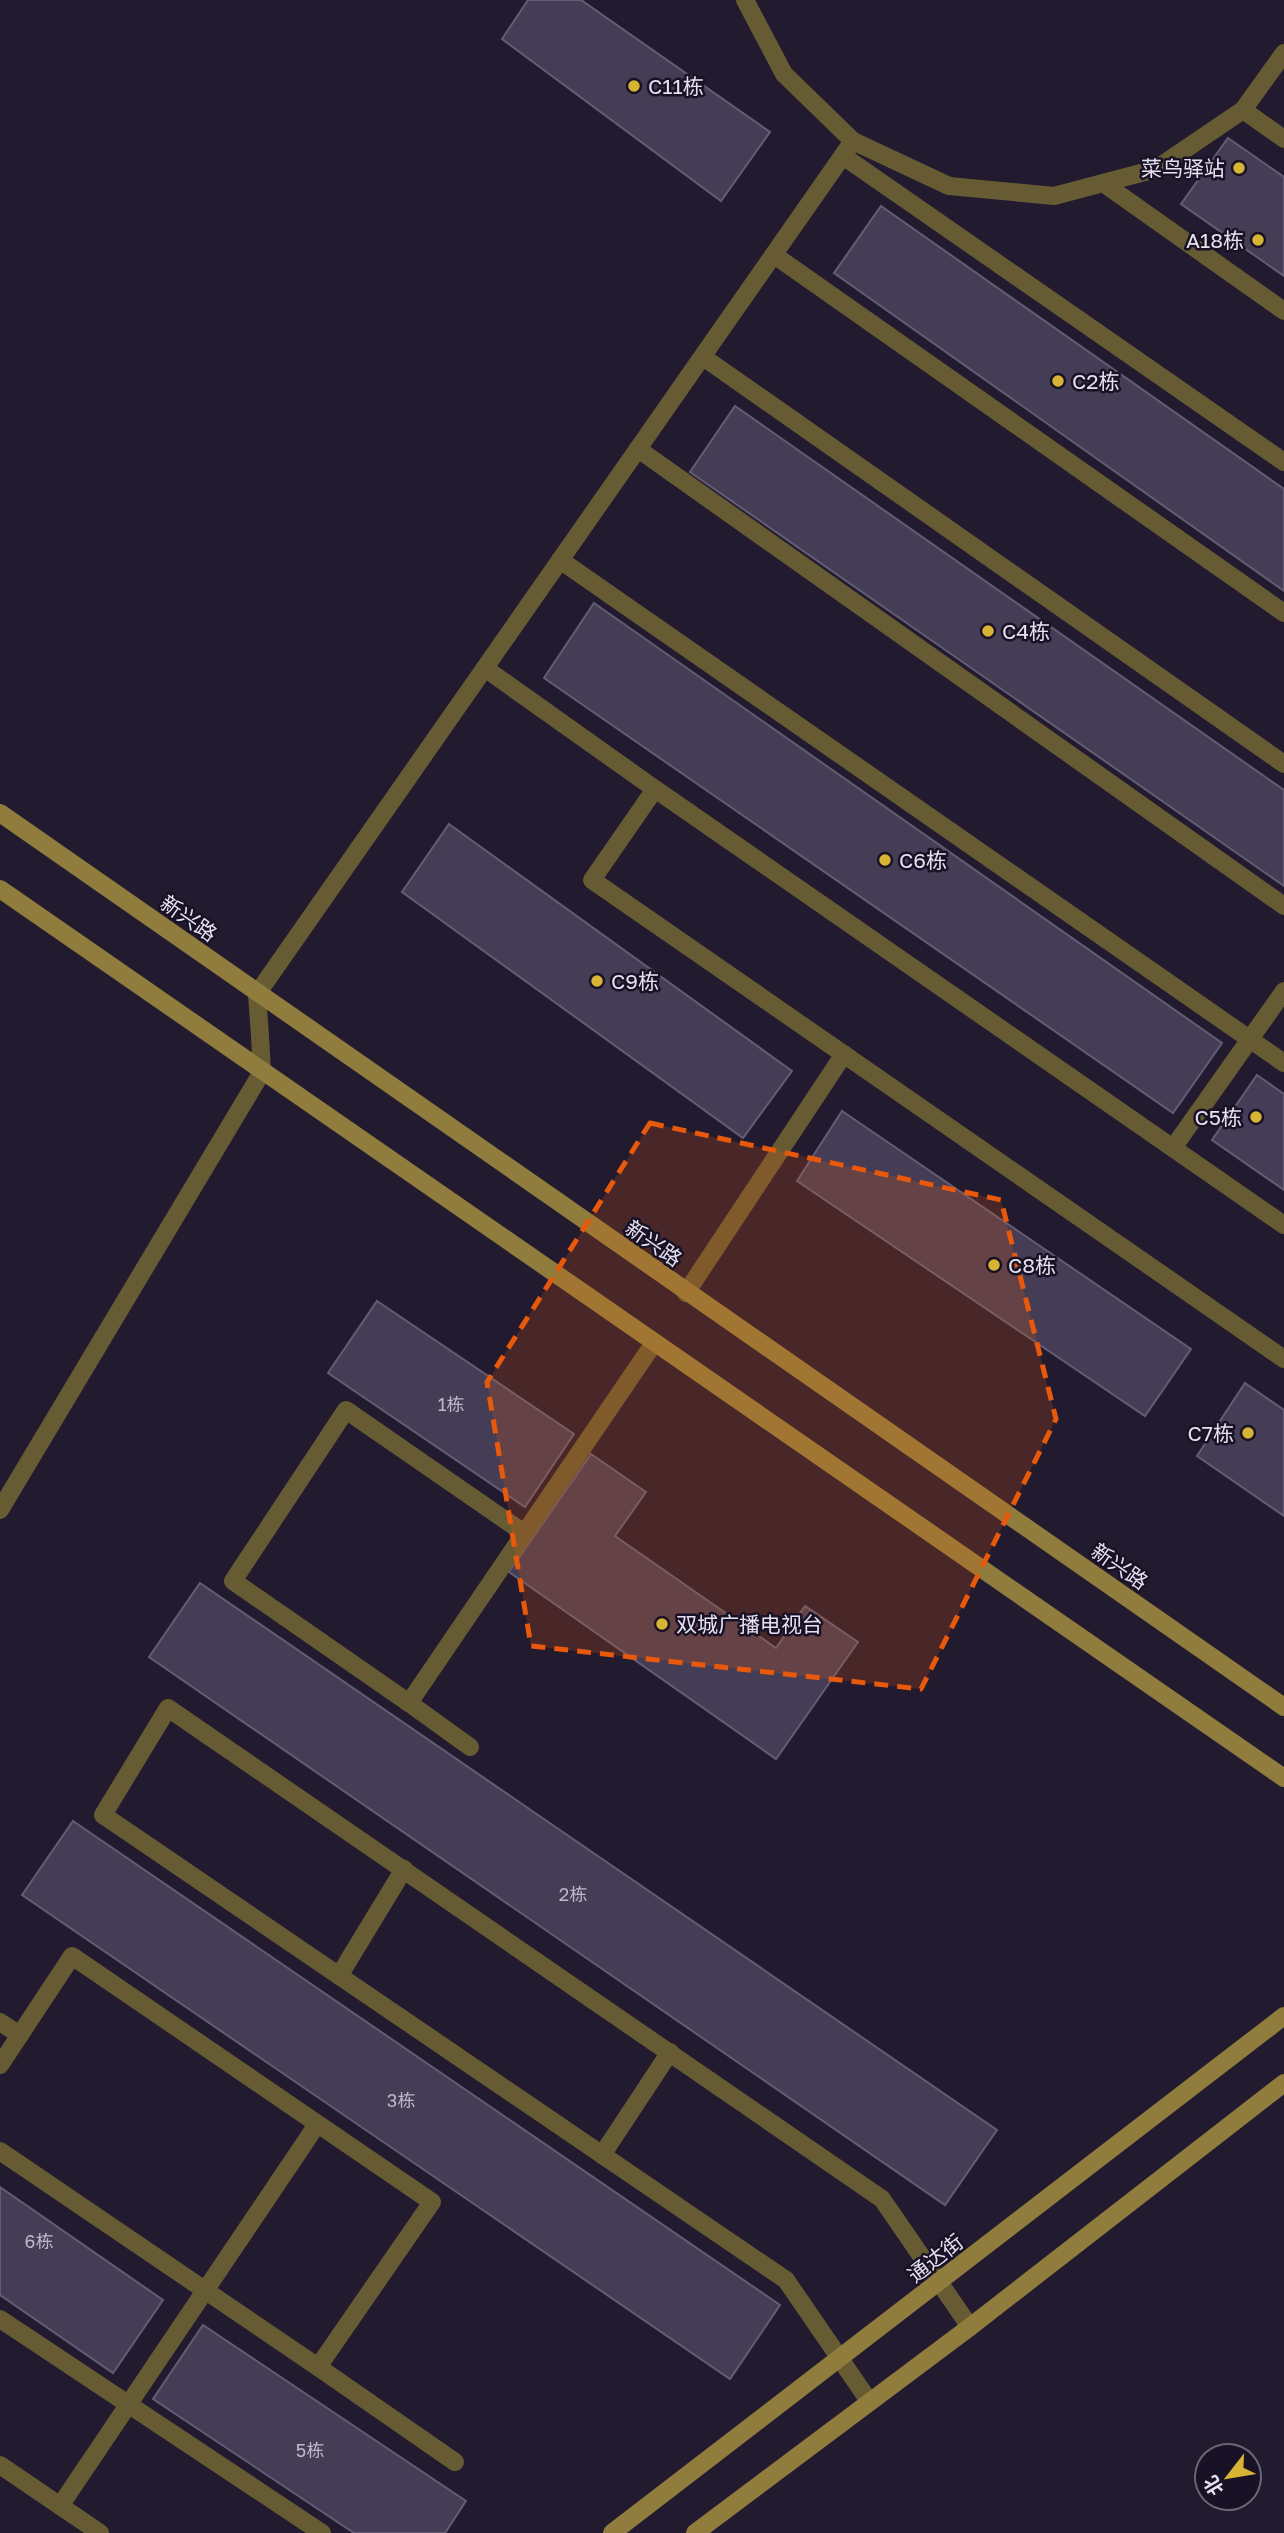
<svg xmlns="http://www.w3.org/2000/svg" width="1284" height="2533" font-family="'Golos Text','Noto Sans SC',sans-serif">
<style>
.building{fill:#453d55;stroke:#635c75;stroke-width:2}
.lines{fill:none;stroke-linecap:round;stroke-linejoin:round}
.service{stroke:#675b34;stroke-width:18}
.minor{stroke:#675b34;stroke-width:18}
.tertiary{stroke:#675b34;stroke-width:18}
.secondary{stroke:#907c3c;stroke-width:18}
.marked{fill:#e8590c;fill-opacity:0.2;stroke:#e8590c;stroke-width:5;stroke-dasharray:14 9;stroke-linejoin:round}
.poi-dot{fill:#d7b434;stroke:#191226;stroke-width:2.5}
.labels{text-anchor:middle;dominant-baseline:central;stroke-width:5;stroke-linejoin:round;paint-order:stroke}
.number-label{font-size:18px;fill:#beb8c9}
.poi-label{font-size:21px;fill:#e6e1f0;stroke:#191226;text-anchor:start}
.street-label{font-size:21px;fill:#e6e1f0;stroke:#191226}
</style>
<rect width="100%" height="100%" fill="#221b30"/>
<g class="building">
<path d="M528,0h53l189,132 -49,69 -219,-162z"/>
<path d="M1228,138l56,39v99l-103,-72z"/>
<path d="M881,206l403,283v102l-450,-318z"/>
<path d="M735,406l549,384v96l-594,-414z"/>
<path d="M594,603l628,440 -49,70 -629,-435z"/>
<path d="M449,824l343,247 -49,67 -341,-246z"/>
<path d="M1257,1075l27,19v96l-72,-50z"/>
<path d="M842,1111l349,238 -46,67 -348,-235z"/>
<path d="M377,1301l197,133 -49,73 -197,-134z"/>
<path d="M1245,1383l39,27v106l-87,-60z"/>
<path d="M591,1454l55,38 -31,44 161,112 29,-42 53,36 -82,117 -267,-187z"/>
<path d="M200,1583l797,547 -52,75 -796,-548z"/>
<path d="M73,1821l707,484 -50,74 -708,-484z"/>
<path d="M0,2187l163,113 -50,73 -113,-78z"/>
<path d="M203,2325l263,176 -21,32h-91l-201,-134z"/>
</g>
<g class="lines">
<g class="service">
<path d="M1243,110l41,29"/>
<path d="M843,156l441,306"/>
<path d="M1103,183l181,128"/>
<path d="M774,255l510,358"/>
<path d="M703,357l581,407"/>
<path d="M638,449l646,457"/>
<path d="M560,560l724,503"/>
<path d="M486,669l169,120"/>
<path d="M1173,1148l111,-157"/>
<path d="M1284,1225l-629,-436 -63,91 692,479"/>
<path d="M686,1293l158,-239"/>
<path d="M409,1703l-176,-122 113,-171 178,123"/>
<path d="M470,1747l-61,-44 245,-360"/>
<path d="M339,1976l65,-107"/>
<path d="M0,2022l20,13"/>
<path d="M0,2065l72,-109 360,246 -114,165 -318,-216"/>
<path d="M602,2155l68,-103"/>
<path d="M0,2319l322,214"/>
<path d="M318,2367l137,95"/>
<path d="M869,2401l-83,-121 -683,-465 65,-107 714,491 88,128"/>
<path d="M0,2465l100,68"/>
<path d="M60,2506l256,-380"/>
</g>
<g class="minor">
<path d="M745,0l39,74 69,67 96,45 105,10 102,-27 87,-59 41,-57"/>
<path d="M260,1036l-3,-42 596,-853"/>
</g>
<path class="tertiary" d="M0,1510l262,-438 -2,-36"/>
<g class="secondary">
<path d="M0,813l1284,894"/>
<path d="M0,889l1284,889"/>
<path d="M612,2533l672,-517"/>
<path d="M695,2533l275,-206 314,-244"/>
</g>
</g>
<path class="marked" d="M650,1123l351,77 55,219 -135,270 -390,-43 -44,-264z"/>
<g class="poi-dot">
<circle cx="634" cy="86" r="7"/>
<circle cx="1239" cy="168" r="7"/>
<circle cx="1258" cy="240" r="7"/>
<circle cx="1058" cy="381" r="7"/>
<circle cx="988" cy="631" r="7"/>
<circle cx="885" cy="860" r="7"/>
<circle cx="597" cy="981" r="7"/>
<circle cx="1256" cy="1117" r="7"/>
<circle cx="994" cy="1265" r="7"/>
<circle cx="1248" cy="1433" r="7"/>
<circle cx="662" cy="1624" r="7"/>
</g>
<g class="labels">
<g class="number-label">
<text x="451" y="1404">1栋</text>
<text x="573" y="1894">2栋</text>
<text x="401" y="2100">3栋</text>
<text x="39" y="2241">6栋</text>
<text x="310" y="2450">5栋</text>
</g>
<g class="poi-label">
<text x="648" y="86">C11栋</text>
<text x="1225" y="168" text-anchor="end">菜鸟驿站</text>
<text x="1244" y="240" text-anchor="end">A18栋</text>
<text x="1072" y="381">C2栋</text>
<text x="1002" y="631">C4栋</text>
<text x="899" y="860">C6栋</text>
<text x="611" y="981">C9栋</text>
<text x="1242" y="1117" text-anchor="end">C5栋</text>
<text x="1008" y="1265">C8栋</text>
<text x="1234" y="1433" text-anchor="end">C7栋</text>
<text x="676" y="1624">双城广播电视台</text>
</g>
<g class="street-label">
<text transform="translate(189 918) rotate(35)">新兴路</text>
<text transform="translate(654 1243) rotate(35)">新兴路</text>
<text transform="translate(1120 1566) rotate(35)">新兴路</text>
<text transform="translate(935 2258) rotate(-38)">通达街</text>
</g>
</g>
<g transform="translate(1228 2477) rotate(239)"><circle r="33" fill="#191226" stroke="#6b6577" stroke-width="2"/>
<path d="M0-5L12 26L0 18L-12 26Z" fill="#d7b434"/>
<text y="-10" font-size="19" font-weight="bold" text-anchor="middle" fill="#e6e1f0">北</text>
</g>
</svg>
